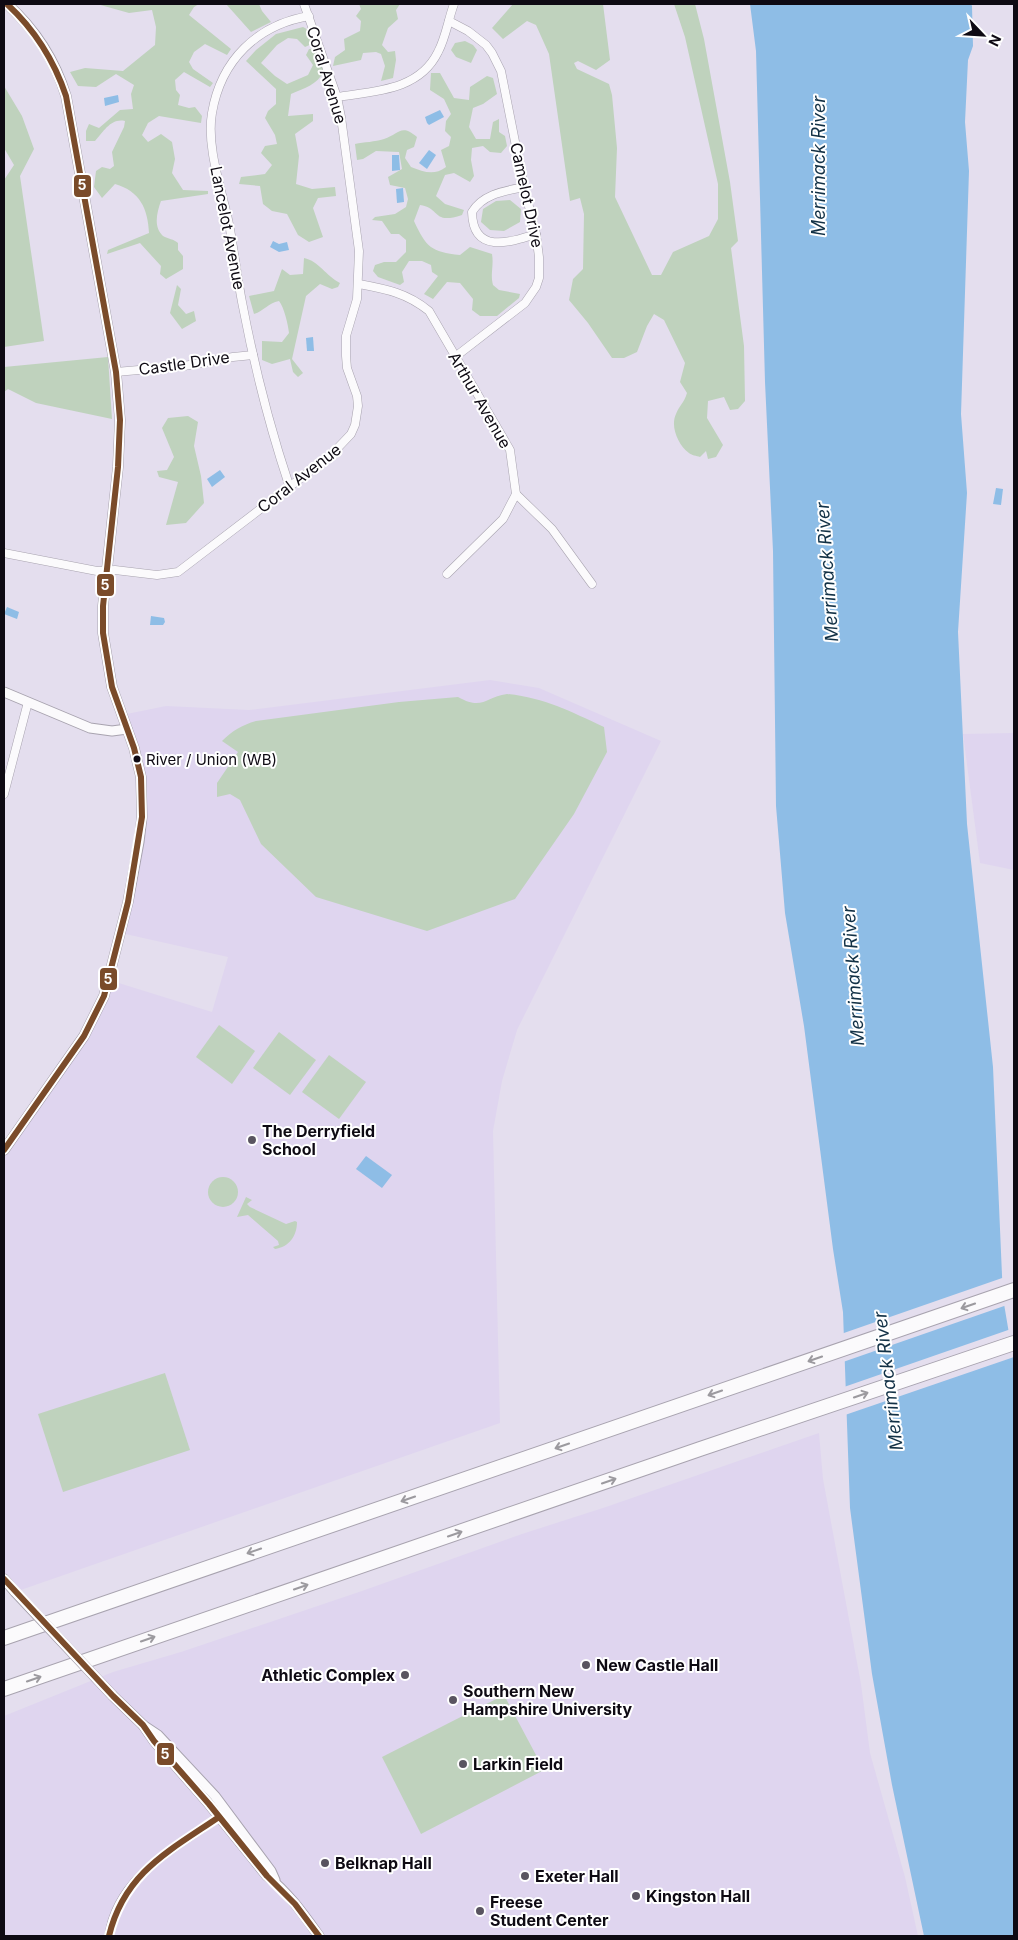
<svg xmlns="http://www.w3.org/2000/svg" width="1018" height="1940" font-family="Inter,sans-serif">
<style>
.built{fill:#dfd5ef}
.green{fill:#bfd2bd}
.water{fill:#8ebde6}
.pier{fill:#e4deee}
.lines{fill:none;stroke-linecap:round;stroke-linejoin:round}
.minor-casing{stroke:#a8a3af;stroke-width:9}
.tertiary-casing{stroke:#a8a3af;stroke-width:11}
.motorway-casing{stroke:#a8a3af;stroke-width:16}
.minor{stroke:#fbfafc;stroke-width:8}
.tertiary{stroke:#fbfafc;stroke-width:9}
.motorway{stroke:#fbfafc;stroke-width:14}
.tertiary-bridge-casing{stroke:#a8a3af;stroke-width:11;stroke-linecap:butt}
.tertiary-bridge{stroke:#fbfafc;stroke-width:9}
.bus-1-casing{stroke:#fff;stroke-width:10}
.bus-1{stroke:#7a4b2a;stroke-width:6}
.oneway{stroke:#9c9a9f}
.bus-dot{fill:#0e0a13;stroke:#fff;stroke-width:2}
.poi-dot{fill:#595460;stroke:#fff;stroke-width:2}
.labels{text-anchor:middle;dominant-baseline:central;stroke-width:4;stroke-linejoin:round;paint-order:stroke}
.bus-label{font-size:15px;fill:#0e0a13;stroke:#fff;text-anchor:start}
.street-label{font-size:16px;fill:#0e0a13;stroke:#fff}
.poi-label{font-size:16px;font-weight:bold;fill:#0e0a13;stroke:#fff;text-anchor:start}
.water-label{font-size:18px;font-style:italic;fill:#123146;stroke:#fff}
.line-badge{stroke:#fff;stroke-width:2}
.badge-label{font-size:14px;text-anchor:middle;font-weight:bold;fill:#fff}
</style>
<rect width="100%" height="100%" fill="#e4deee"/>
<g class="built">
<path d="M490,680l49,8 122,53 -144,289 -15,51 -9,50 7,292 -485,169 -11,-13v-429l68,-96 37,-74 103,32 16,-55 -107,-24 21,-136 -20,-82 44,-9 83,4z"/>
<path d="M1014,733v137l-34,-7 -17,-129z"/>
<path d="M819,1433l4,46 38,205 9,69 35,124 13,59h-914v-220l109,-44 68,-20 181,-61 160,-57 84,-27z"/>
</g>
<g class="green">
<path d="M97,4h102l-5,3 -5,8 42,34 -4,6 -22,-11 -11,8 -5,10 4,7 20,14 -3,4 -26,-15 -9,8 1,10 4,5 -2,10 11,3 6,-1 7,9 -1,7 -42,-7 -11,7 -6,12 6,7 13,-8 11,8 3,17 -3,14 11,17 25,1v3l-47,7c-4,11 -8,26 2,35 5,3 11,3 15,7v7l5,6v13l-17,10 -6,-5 1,-8 -21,-23 -33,11 1,-4 41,-17c-1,-24 -9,-42 -34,-49l-13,14 -8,-11 2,-16 6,-4 8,2 4,-3 -2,-14 12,-25 1,-6c-14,-3 -21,10 -30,20h-9v-10l3,-7 10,4 21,-18 13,-1 -2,-15 3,-9 -18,-11 -20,13 -18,-1 -8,-14 15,-4 38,3 32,-26 1,-18 -4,-17 -23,3z"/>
<path d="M226,4h33l3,7 9,11 -20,10z"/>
<path d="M359,4h41l-4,6 2,9 -10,9 -6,17 6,7 7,-1 1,9 -3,18 -12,3 4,-15 -4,-12 -5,-2 -13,1 -2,7 -28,6 2,-9 10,-7 -1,-11 16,-8 1,-10 -5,-5 5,-7z"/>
<path d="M513,4h90l7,56 -14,10 -18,-9 -4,2 3,6 32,15 3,11 5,53 -2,49 37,78h9l12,-23 36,-16 9,-17v-35l-33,-147 -11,-33h21l9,35 26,143 8,59 -7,7 13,98 1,55 -7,8 -8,1 -6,-13 -16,4 -1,17 16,27 -7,12 -8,2 -2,-8 -6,6c-3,-1 -9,-2 -11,-4 -11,-8 -19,-27 -13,-39 3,-8 8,-11 11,-21l-7,-11 5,-19 -21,-43 -10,-6 -7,12 -10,26 -13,6h-12l-24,-35 -19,-23 4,-21 10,-10 1,-55 -4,-16 -10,3 -21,-147 -13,-29 -9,-4 -24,18 -11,-11z"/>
<path d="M303,27c7,3 10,9 11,16l-9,4 -8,-8 -9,-1 -11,7 -16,18 14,13 12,8 21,-9 5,-10 -7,-10 3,-6h5l10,22c-7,14 -19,17 -33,23l-3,22 25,-2v7l-18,13 4,22 -3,28 16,5 23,-2 1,9 -18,2 -5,10 10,29 -14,5 -11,-7 -11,-21 -15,-3 -9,-7 -3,-18 -21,-2 2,-7 24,-3 7,-9 -11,-12 4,-7 12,-2 -2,-9 -10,-17 3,-7 8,-7v-15l-30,-28 10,-11 20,-16z"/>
<path d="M465,41l8,4 4,5 -6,13 -15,-6 -5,-7 4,-7z"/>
<path d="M431,73h9l14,25 15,2 1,-13 17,-11 6,2 4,16 -14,10 -10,4 -4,19 7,12h14l3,-17 6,-3v13l6,4 2,10 -6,7 -11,-1 -7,-6 -11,2 -1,12 3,16 -4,6 -16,-9 -9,2 -9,21 9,8 19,6 -2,5c-30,10 -21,-7 -42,-10l-6,16c12,26 17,31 46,34l10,-8 22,7c2,12 -2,20 1,31l6,5 21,4 -1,4 -22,18h-17l-8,-6 1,-11 -13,-16 -13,-1 -14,17 -9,-5 14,-18 -6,-4 -1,-7 -9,-4h-13l-7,11 2,10 -4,3 -22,-8 -5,-6 2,-6 9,-3h12l10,-10v-12l-7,-6h-8l-9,-13 -10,-1 3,-3 20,-3 11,-7 2,-8 -3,-11 -15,-3 -2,-8 14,-8 -3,-17 -23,-1 -13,8 -6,1 -2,-16c9,-2 20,-2 29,-5 15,-5 17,-16 33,-2l-3,10 -7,3 -2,8 6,9c13,5 23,9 35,0l-5,-17 8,-4 2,-9 -6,-6 1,-10 5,-7 -7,-15 -14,-9z"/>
<path d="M4,86l18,30 12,33 -14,27 24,165 -40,6v-167l10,-15 -10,-17z"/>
<path d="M510,200l11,9 -1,13 -16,9 -14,-1 -9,-8 2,-13 13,-8z"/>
<path d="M304,258c15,3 22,18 36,25l-2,4 -6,2 -12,-5 -14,12 -14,63 11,14 -5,4 -5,-5 -3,-13 -18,5 -10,-4v-19l20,1 7,-9c-1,-9 -5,-26 -10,-32 -11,2 -15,10 -25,13l-5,-18 25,-5 8,-22 8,6 13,-1z"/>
<path d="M177,285l4,4 -3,16 8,9 8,-3 2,10 -14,8 -12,-16z"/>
<path d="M108,357l4,62 -76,-16 -28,-14 -4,3v-25z"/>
<path d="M188,416l10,6 -4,24 7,30 3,27 -18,20 -20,2 12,-43 -19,-5 -2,-6 10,-1 7,-13 -12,-29 6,-10z"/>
<path d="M507,694c38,4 62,17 97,33l3,25 -33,62 -59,85 -88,32 -111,-34 -55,-53 -21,-44 -10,-6 -13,3v-14l21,-31 -16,-11c10,-10 20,-16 34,-20l143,-19 59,-5c25,14 27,0 49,-3z"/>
<path d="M219,1025l36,26 -23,33 -36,-27z"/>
<path d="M279,1032l37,28 -26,35 -37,-27z"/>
<path d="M329,1055l37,27 -27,37 -37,-27z"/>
<circle cx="223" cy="1192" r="15"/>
<path d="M246,1197l6,3 -5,4 3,3 36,17 9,-3 2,1c0,14 -8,25 -22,27l-2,-2 6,-2 -1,-4 -30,-26 -11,2z"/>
<path d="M165,1373l25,77 -127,42 -25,-78z"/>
<path d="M504,1695l40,75 -123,64 -39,-77z"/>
</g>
<g class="water">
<path d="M750,4h221l1,2 1,40 -5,14 -3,62 4,49 -8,243 6,79 -9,139 9,192 26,243 10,231 11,65v573h-90l-32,-151 -20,-111 -22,-166 -7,-196 -10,-63 -29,-223 -19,-113 -9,-107 -3,-255 -8,-169 -9,-331z"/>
<path d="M118,95l1,7 -14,4 -1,-8z"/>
<path d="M440,110l4,7 -15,8 -2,-2 -2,-6z"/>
<path d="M429,150l7,5 -9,14 -8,-6z"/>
<path d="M392,155h7l1,15 -8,1z"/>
<path d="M403,188l1,14 -7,1 -1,-14z"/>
<path d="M273,241l6,3 8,-2 2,8 -10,2 -9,-5z"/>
<path d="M313,337l1,14h-7l-1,-13z"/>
<path d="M220,470l5,7 -13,10 -5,-8z"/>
<path d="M996,488l7,1 -2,16 -8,-1z"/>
<path d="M7,607l12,5 -2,7 -13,-5z"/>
<path d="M151,616l13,2 1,4 -2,3h-13z"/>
<path d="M366,1156l26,19 -10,13 -26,-19z"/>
</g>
<g class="pier">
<path d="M1005,1277l2,28 -164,57 -2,-28z"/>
<path d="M1011,1329l3,28 -169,58 -1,-28z"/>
</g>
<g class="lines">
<g class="minor-casing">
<g id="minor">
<path d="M449,21l19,10 18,14 6,8 9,18 23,116 12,47 3,23v21l-3,9 -11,16 -70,54"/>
<path d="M337,97c37,-6 82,-6 101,-45 8,-15 10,-32 16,-48"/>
<path d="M524,187c-19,4 -41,7 -52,25 1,42 36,31 64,22"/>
<path d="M359,284c27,5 48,9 70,27l81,139 6,44 -13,25 -56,55"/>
<path d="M116,372l68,-6 49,-9 20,-2"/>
<path d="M289,485c-20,-60 -35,-120 -47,-183 -5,-26 -8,-52 -13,-78 -7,-34 -23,-77 -17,-111 9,-53 45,-88 97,-97"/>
<path d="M516,494l36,35 40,55"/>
<path d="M4,553l93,18 18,-1 42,5 21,-3 153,-117 20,-21 4,-9 3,-19 -1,-10 -10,-28 -1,-12v-20l11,-37 2,-48 -18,-134 -4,-20 -33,-93"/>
<path d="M4,794l24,-92"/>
<path d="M109,1936c7,-58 66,-88 110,-119"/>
</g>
</g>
<g class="tertiary-casing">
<g id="tertiary">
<path d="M4,692l86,36 22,3 15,-2"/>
<path d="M4,1150l80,-114 20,-40 24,-94 11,-60 3,-25 -1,-40 -7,-29 -22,-61 -9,-54v-27l15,-139 2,-47 -4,-48 -50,-276c-11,-36 -31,-67 -59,-92"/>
<path d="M4,1579l11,13"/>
<path d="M113,1696l30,29 15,10 57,61 56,75 4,9"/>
<path d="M143,1725l11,16 55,63 58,72c21,16 37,39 52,60"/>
</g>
</g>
<g class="motorway-casing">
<g id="motorway">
<path d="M4,1638l1010,-348"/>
<path d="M4,1689l696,-240 314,-106"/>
</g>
</g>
<use href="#minor" class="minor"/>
<use href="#tertiary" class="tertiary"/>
<use href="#motorway" class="motorway"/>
<g class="tertiary-bridge-casing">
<path id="tertiary-bridge" d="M15,1592l98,104"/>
</g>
<use href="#tertiary-bridge" class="tertiary-bridge"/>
<g class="bus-1-casing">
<g id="bus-1">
<path d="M4,1150l80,-114 20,-40 24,-94 14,-85 -1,-40 -7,-29 -22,-61 -9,-54v-27l15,-139 2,-47 -4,-48 -50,-276c-12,-36 -31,-66 -59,-92"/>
<path d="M4,1579l109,117 30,29 11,16 55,63 58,72 28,28 24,32"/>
<path d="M109,1936c15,-63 60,-85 110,-119"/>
</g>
</g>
<use href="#bus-1" class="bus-1"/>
</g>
<defs><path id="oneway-shaft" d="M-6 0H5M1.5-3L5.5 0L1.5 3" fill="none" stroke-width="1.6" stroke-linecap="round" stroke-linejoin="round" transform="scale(1.25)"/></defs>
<g class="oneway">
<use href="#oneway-shaft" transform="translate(968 1306) rotate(161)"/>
<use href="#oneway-shaft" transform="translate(815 1359) rotate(161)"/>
<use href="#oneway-shaft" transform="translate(715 1393) rotate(161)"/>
<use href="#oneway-shaft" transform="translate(861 1395) rotate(-19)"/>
<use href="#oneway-shaft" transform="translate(562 1446) rotate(161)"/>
<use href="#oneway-shaft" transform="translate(609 1481) rotate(-19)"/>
<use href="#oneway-shaft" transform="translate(408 1499) rotate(161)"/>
<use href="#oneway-shaft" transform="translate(455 1534) rotate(-19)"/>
<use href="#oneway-shaft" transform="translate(254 1551) rotate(161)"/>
<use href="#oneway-shaft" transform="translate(301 1587) rotate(-19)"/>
<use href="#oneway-shaft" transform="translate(148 1639) rotate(-19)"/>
<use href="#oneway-shaft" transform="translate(34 1679) rotate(-19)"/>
</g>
<circle class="bus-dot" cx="137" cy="759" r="4.5"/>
<g class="poi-dot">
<circle cx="252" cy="1140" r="5"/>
<circle cx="586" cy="1665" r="5"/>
<circle cx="405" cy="1675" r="5"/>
<circle cx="453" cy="1700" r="5"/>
<circle cx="463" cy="1764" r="5"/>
<circle cx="325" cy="1863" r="5"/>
<circle cx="525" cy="1876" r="5"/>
<circle cx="636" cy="1896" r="5"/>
<circle cx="480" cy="1911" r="5"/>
</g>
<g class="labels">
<g class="bus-label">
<text x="146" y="759">River / Union (WB)</text>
</g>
<g class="street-label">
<text transform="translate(327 75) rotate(73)">Coral Avenue</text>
<text transform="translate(527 195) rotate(78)">Camelot Drive</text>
<text transform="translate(228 228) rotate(79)">Lancelot Avenue</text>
<text transform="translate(184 363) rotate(-8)">Castle Drive</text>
<text transform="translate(480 400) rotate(60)">Arthur Avenue</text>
<text transform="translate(299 478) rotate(-38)">Coral Avenue</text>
</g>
<g class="poi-label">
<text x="262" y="1131">The Derryfield<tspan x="262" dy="18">School</tspan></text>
<text x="596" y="1665">New Castle Hall</text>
<text x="395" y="1675" text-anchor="end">Athletic Complex</text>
<text x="463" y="1691">Southern New<tspan x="463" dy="18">Hampshire University</tspan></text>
<text x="473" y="1764">Larkin Field</text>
<text x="335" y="1863">Belknap Hall</text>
<text x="535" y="1876">Exeter Hall</text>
<text x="646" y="1896">Kingston Hall</text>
<text x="490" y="1902">Freese<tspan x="490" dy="18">Student Center</tspan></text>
</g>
<g class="water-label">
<text transform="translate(818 166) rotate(-90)">Merrimack River</text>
<text transform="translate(827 572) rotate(-94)">Merrimack River</text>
<text transform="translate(853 976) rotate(-94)">Merrimack River</text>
<text transform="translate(888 1381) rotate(-97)">Merrimack River</text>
</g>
</g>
<g class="line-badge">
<rect x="73" y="174" width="19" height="24" rx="5" fill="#7a4b2a"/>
<rect x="96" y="573" width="19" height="24" rx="5" fill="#7a4b2a"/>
<rect x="99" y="967" width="19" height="24" rx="5" fill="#7a4b2a"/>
<rect x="156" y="1742" width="19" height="24" rx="5" fill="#7a4b2a"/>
</g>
<g class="badge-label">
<text x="82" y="190">5</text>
<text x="105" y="590">5</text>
<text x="108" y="984">5</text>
<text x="165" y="1759">5</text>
</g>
<rect width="1018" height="1940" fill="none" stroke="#0e0a13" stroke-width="10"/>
<g transform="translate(983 35) rotate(115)" stroke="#ffffff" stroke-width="4" paint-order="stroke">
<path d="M0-4L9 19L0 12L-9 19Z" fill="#0e0a13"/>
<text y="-8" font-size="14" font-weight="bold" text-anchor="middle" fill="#0e0a13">N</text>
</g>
</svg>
